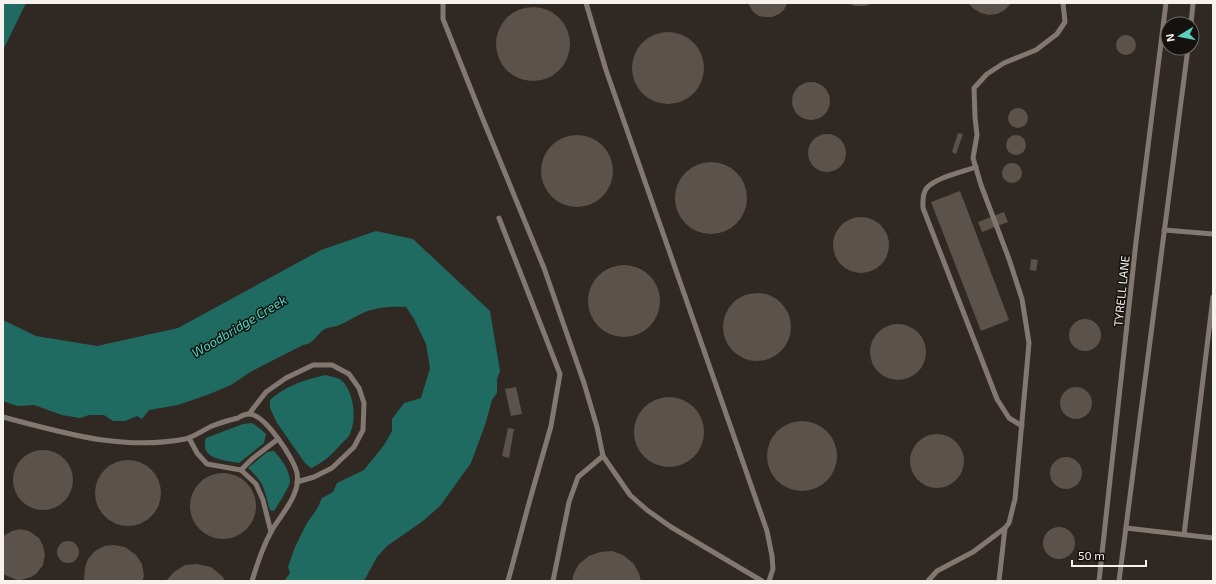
<svg xmlns="http://www.w3.org/2000/svg" width="1216" height="584" font-family="'Exo 2',sans-serif">
<style>
.water{fill:#1f6b61}
.building{fill:#5b524c}
.lines{fill:none;stroke-linecap:round;stroke-linejoin:round}
.lane{stroke:#827871;stroke-width:5}
.labels{text-anchor:middle;dominant-baseline:central;stroke-width:3;stroke-linejoin:round;paint-order:stroke}
.street-label{font-size:12px;fill:#f7f1ed;stroke:#15110f}
.water-label{font-size:13px;font-style:italic;fill:#4ddbc7;stroke:#15110f}
</style>
<rect width="100%" height="100%" fill="#302822"/>
<g class="water">
<path d="M3,3h23l-23,47z"/>
<path d="M376,231l37,8 77,72 10,60 -3,8v14l-5,7 -7,25 -14,38 -31,43 -17,15 -36,25 -10,11 -13,24h-80l6,-8 -2,-6 7,-20 12,-24 10,-14 5,-11 11,-6 4,-9 27,-13 20,-25 8,-14v-12l12,-16 17,-5 9,-30 -4,-24 -12,-25 -8,-12c-13,-1 -29,0 -41,5 -9,4 -18,10 -28,14 -4,1 -8,1 -12,3 -10,6 -11,15 -22,16l-51,26 -21,14 -24,10 -29,10 -29,5 -7,9 -5,-3 -12,5h-12l-9,-6h-15l-9,3 -18,-3 -28,-10 -17,1 -14,-5v-81l33,16 61,10 81,-18 143,-78z"/>
<path d="M326,375c5,2 11,2 15,5 13,11 16,39 9,54 -2,4 -6,7 -8,9 -10,11 -17,19 -31,25l-6,-5 -28,-40 -7,-15v-8c15,-14 36,-21 56,-25z"/>
<path d="M252,423l6,4 8,7 -2,9 -25,20c-14,-3 -40,-3 -33,-25l37,-14z"/>
<path d="M274,451c7,8 16,19 16,31 -1,5 -12,23 -16,29l-4,-1c-6,-20 -5,-27 -22,-42l19,-16z"/>
</g>
<g class="building">
<path d="M748,3h39l-3,7 -5,4 -7,3h-7l-6,-1 -6,-4z"/>
<path d="M848,3h27l-11,3h-9z"/>
<path d="M968,3h43l-6,7 -8,4 -8,1 -8,-2 -7,-4z"/>
<circle cx="533" cy="44" r="37"/>
<circle cx="668" cy="68" r="36"/>
<circle cx="1126" cy="45" r="10"/>
<circle cx="811" cy="101" r="19"/>
<circle cx="1018" cy="118" r="10"/>
<path d="M958,133l5,1 -7,20 -4,-2z"/>
<circle cx="827" cy="153" r="19"/>
<circle cx="1016" cy="145" r="10"/>
<circle cx="577" cy="171" r="36"/>
<circle cx="711" cy="198" r="36"/>
<circle cx="1012" cy="173" r="10"/>
<path d="M960,191l49,129 -28,11 -50,-129z"/>
<path d="M1004,212l4,10 -26,10 -4,-10z"/>
<circle cx="861" cy="245" r="28"/>
<path d="M1031,259l7,1 -2,11 -6,-1z"/>
<circle cx="624" cy="301" r="36"/>
<circle cx="757" cy="327" r="34"/>
<circle cx="1085" cy="335" r="16"/>
<circle cx="898" cy="352" r="28"/>
<circle cx="1076" cy="403" r="16"/>
<path d="M516,387l6,27 -11,2 -6,-27z"/>
<circle cx="669" cy="432" r="35"/>
<circle cx="802" cy="456" r="35"/>
<path d="M508,428l6,1 -5,29 -7,-2z"/>
<circle cx="937" cy="461" r="27"/>
<circle cx="43" cy="480" r="30"/>
<circle cx="1066" cy="473" r="16"/>
<circle cx="128" cy="493" r="33"/>
<circle cx="223" cy="506" r="33"/>
<circle cx="1059" cy="543" r="16"/>
<path d="M20,529l9,2 10,7 4,8 2,9 -2,10 -7,9 -5,3 -10,3h-4l-12,-5 -2,-2v-37l9,-5z"/>
<circle cx="68" cy="552" r="11"/>
<path d="M114,545l11,2 11,8 6,9 2,12 -2,5h-58l1,-14 3,-8 7,-8 9,-5z"/>
<path d="M612,551l11,4 10,8 6,10 2,8h-69l2,-8 5,-9 10,-8 11,-4z"/>
<path d="M197,564l14,3 12,10 2,4h-59l8,-9 11,-7z"/>
</g>
<g class="lines">
<g class="lane">
<path d="M443,3v16l39,98 62,151 40,115 13,44 6,29 27,39 17,15 24,17 91,54"/>
<path d="M586,3l20,67 161,461 5,25 1,13 -4,12"/>
<path d="M1191,24l2,-21"/>
<path d="M976,167c-14,5 -42,11 -50,22 -4,6 -3,13 -3,19l74,191 12,19 13,8"/>
<path d="M499,218l61,156 -9,52 -22,77 -21,78"/>
<path d="M1164,230l49,4"/>
<path d="M249,414l17,-22 20,-14 27,-13h19l17,9 10,14 5,15 -1,27 -9,17 -22,21 -18,9 -17,5"/>
<path d="M3,417c61,16 118,34 182,22 9,-2 18,-9 27,-13 8,-3 17,-6 26,-8 3,-2 8,-4 11,-4 16,0 45,45 48,59 1,4 0,9 0,12 -3,16 -17,32 -25,45 -9,16 -15,34 -20,51"/>
<path d="M189,438l8,15 10,11 34,6 15,14 7,16 8,32"/>
<path d="M241,470l11,-11 26,-20"/>
<path d="M1126,528l87,10"/>
<path d="M1184,535l29,-238"/>
<path d="M553,581l16,-79 9,-25 25,-21"/>
<path d="M928,581l9,-10 36,-19 32,-24 4,-5 6,-24 14,-156 -7,-44 -13,-40 -28,-74 -8,-27 4,-23 -2,-18 -1,-29 13,-14 17,-11 32,-13 21,-16 8,-12 -2,-19"/>
<path d="M999,581l6,-53"/>
<path d="M1099,581l37,-339 30,-239"/>
<path d="M1119,581l69,-533"/>
</g>
</g>
<g class="labels">
<g class="street-label">
<text transform="translate(1121 291) rotate(-84)">TYRELL LANE</text>
</g>
<g class="water-label">
<text transform="translate(239 326) rotate(-31)">Woodbridge Creek</text>
</g>
</g>
<rect width="1216" height="584" fill="none" stroke="#f7f1ed" stroke-width="8"/>
<g transform="translate(1180 36) rotate(260)"><circle r="19" fill="#15110f" stroke="#6f6b68"/>
<path d="M0-3L7 15L0 10L-7 15Z" fill="#5acebd"/>
<text y="-6" font-size="11" font-weight="bold" text-anchor="middle" fill="#f7f1ed">N</text>
</g>
<path d="M1072 560v6h74v-6" fill="none" stroke="#f7f1ed" stroke-width="2"/>
<text x="1078" y="560" font-size="12" fill="#f7f1ed" stroke="#15110f" stroke-width="3" paint-order="stroke">50 m</text>
</svg>
